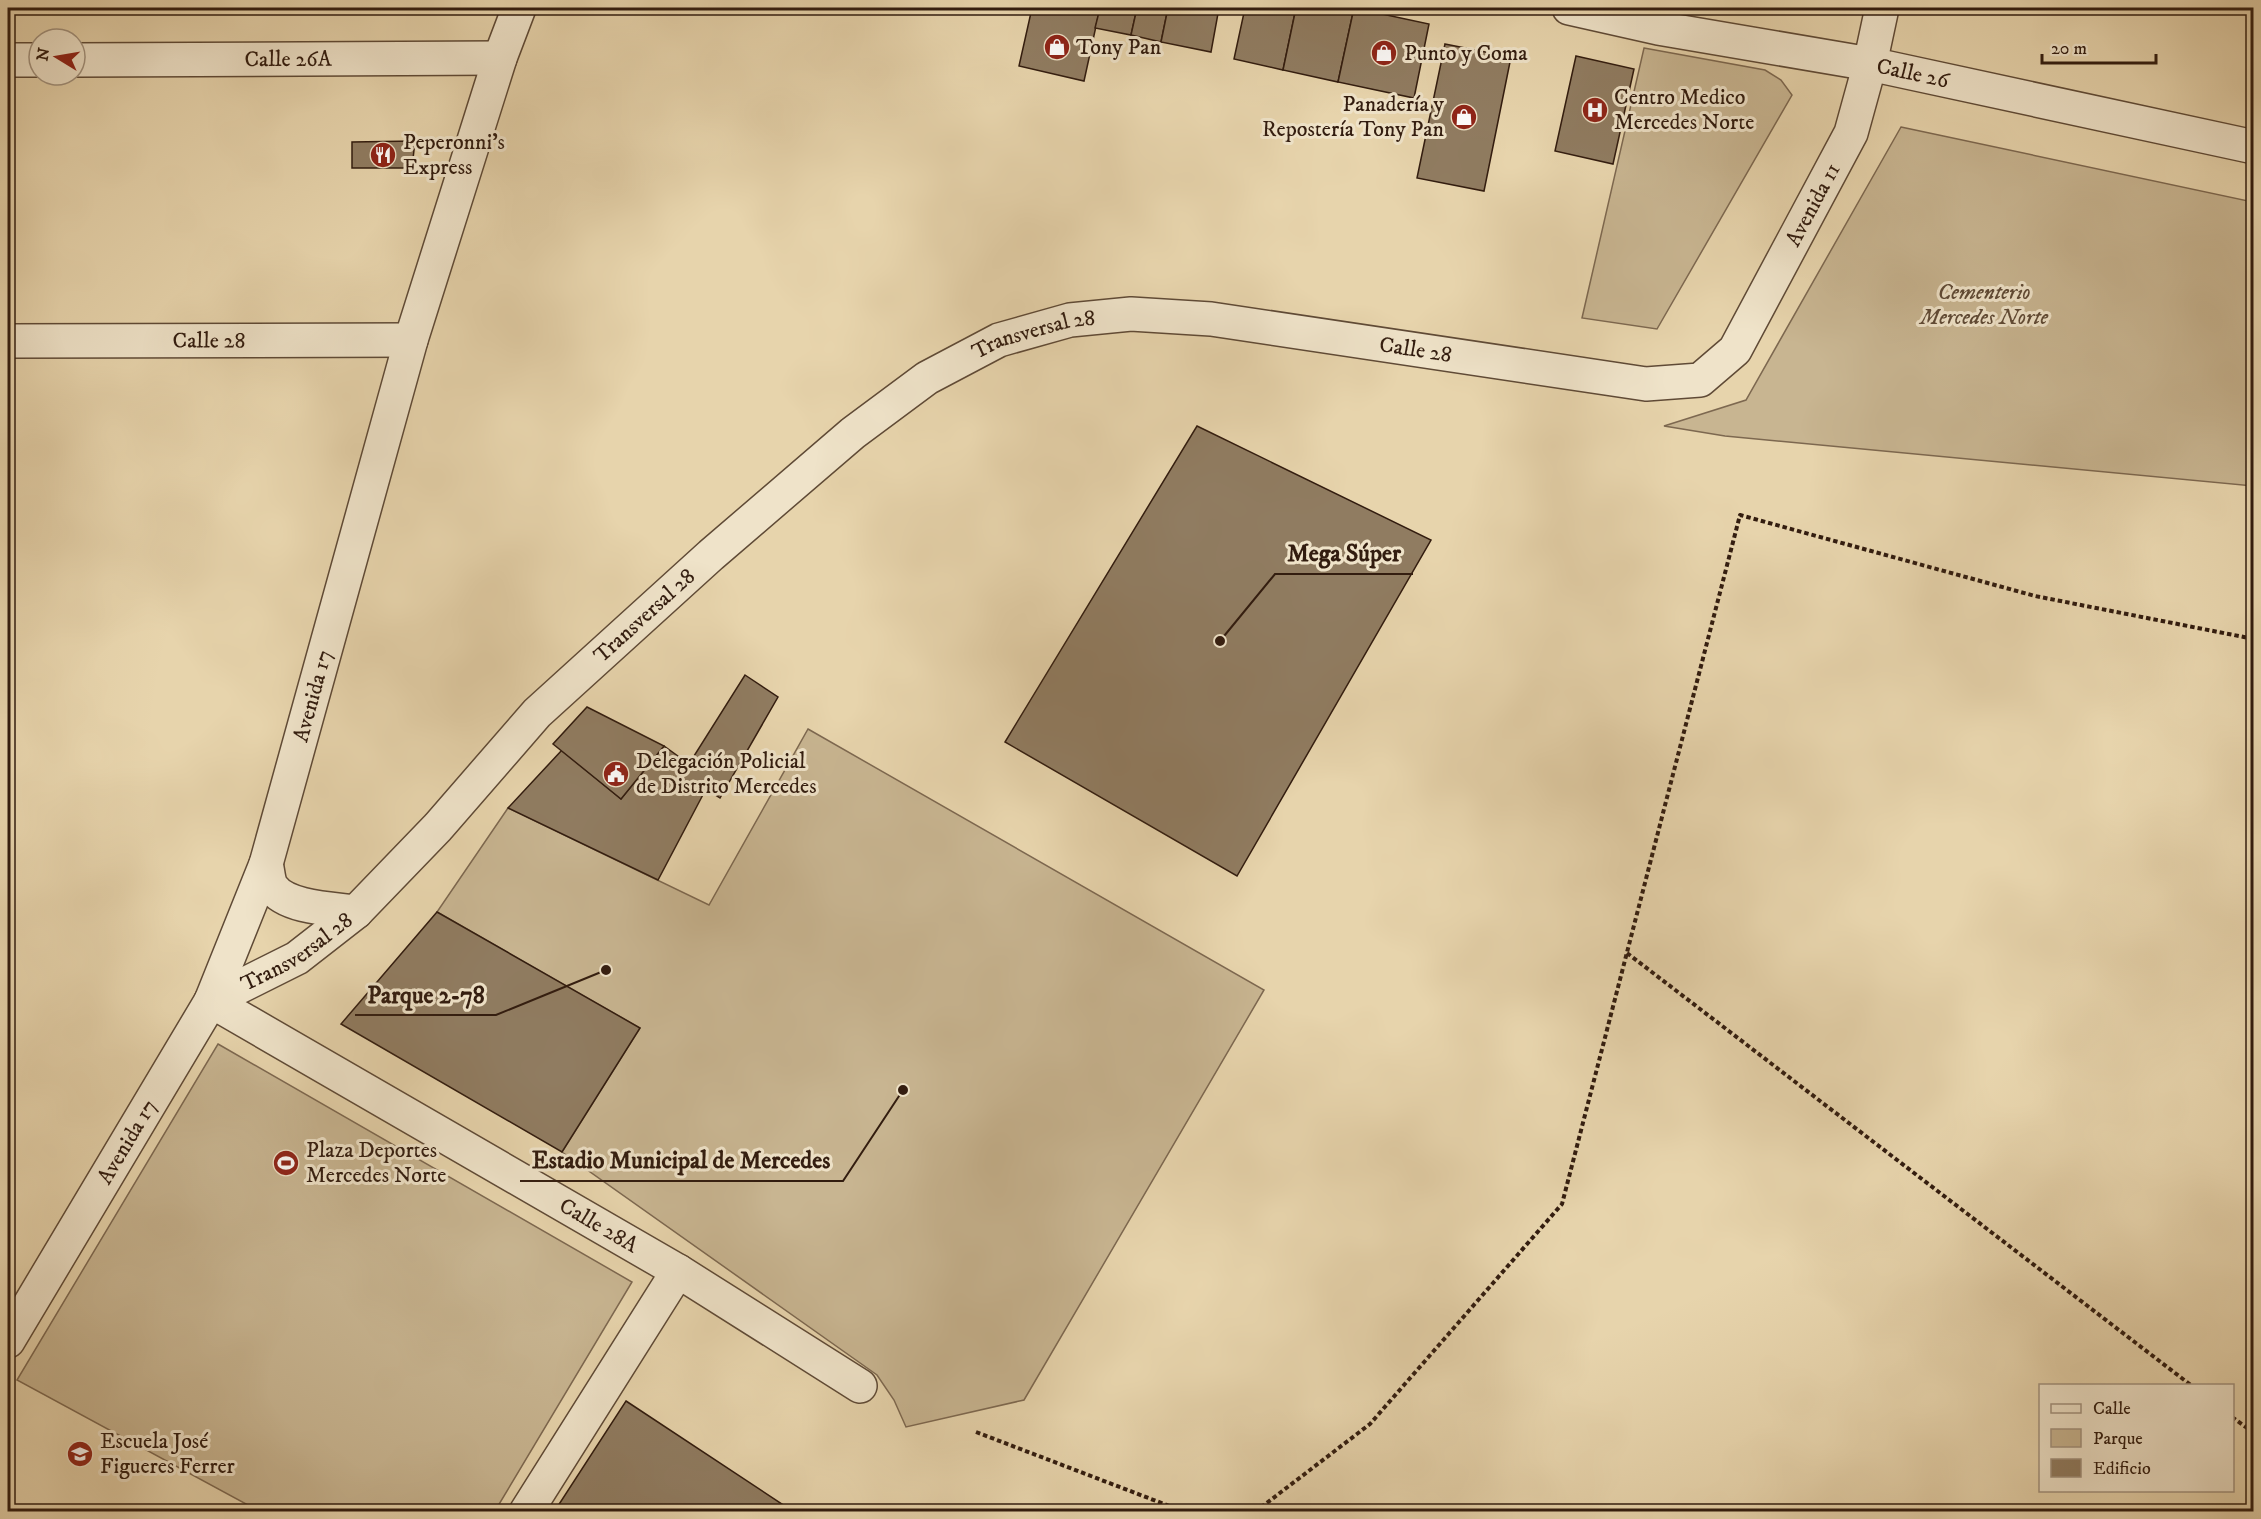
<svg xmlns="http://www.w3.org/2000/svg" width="2261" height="1519" font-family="'IM FELL DW Pica',serif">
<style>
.green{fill:#c8b591;stroke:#7d6850;stroke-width:1.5}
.building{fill:#907c61;stroke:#321c0f;stroke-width:1.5}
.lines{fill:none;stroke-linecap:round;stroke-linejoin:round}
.minor-casing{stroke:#5f4a36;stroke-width:36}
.path{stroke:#321c0f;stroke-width:4;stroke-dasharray:4.5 3;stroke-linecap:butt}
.minor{stroke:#efe3c9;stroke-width:33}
.labels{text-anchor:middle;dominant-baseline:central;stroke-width:6;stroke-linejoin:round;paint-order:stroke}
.poi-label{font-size:22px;fill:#321c0f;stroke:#efe3c9;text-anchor:start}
.street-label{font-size:22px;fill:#321c0f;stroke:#efe3c9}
.park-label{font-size:22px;font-style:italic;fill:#5f4a36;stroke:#efe3c9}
.leader{fill:none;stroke:#321c0f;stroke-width:2}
.callout-dot{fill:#321c0f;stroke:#efe3c9;stroke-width:2}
.callout-label{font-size:24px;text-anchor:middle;font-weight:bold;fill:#321c0f;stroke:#efe3c9;stroke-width:6;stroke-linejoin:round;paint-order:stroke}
</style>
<rect width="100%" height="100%" fill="#e7d4ac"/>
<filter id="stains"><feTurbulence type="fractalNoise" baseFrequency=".00333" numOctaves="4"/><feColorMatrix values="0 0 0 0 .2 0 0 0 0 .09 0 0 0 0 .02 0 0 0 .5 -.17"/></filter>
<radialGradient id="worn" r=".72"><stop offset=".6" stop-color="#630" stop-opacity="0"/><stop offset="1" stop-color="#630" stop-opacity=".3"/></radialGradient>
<g class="green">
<path d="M1644,48l121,22 16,10 11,15 -135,234 -75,-11z"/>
<path d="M1901,127l352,75v284l-528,-50 -61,-10 82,-26z"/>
<path d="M808,729l456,261 -240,410 -118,27 -12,-27 -17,-25 -315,-223 78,-124 -203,-116 71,-104 201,97z"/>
<path d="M218,1044l414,238 -137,229h-236l-242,-131z"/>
</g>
<g class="building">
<path d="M1032,8h68l-16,73 -65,-15z"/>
<path d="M1100,8h37l-6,27 -36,-7z"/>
<path d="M1137,8h31l-7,34 -30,-7z"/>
<path d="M1168,8h51l-8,44 -50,-10z"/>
<path d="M1245,8h51l-13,62 -49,-11z"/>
<path d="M1296,8h58l-16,74 -55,-12z"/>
<path d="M1354,8l75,16 -15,74 -76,-16z"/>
<path d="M1445,44l66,13 -27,134 -67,-13z"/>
<path d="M1576,56l58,13 -21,95 -58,-13z"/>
<path d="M415,141l-3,27h-60v-26z"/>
<path d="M1197,426l234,114 -194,336 -232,-134z"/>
<path d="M745,675l33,22 -58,101 -14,-9 -48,91 -150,-72 54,-58 59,49 43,-53 25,18z"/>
<path d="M587,707l77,39 -43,53 -68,-55z"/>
<path d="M437,912l203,116 -78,124 -221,-128z"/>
<path d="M626,1401l168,111h-240z"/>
</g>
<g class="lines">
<g class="minor-casing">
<g id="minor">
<path id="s1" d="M1569,8l89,20 212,36 384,83"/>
<path d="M8,60h31"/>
<path id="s2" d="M75,60l425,-2"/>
<path id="s3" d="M8,341l403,-1"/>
<path d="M266,864c2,6 2,17 6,23 14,21 61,22 84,25"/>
<path id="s4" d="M211,1001l86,-43 59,-46 82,-85 99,-114 174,-158 142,-122 74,-55 72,-38 71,-20 61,-6 80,5 435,65 54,-4 35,-30 116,-217 19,-69 12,-56"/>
<path id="s5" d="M211,1001l467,270 182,115"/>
<path id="s6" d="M8,1341l203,-340 55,-137 145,-524 89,-282 19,-50"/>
<path d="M526,1512l152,-241"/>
</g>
</g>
<g class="path">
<path d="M1627,953l565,433"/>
<path d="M2232,1417l22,16"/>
<path d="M976,1432l209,80"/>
<path d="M1255,1512l115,-88 192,-220 178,-689 295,81 219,43"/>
</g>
<use href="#minor" class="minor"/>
</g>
<defs>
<g id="shop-disc" transform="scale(1.35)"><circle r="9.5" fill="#8f2418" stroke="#efe3c9"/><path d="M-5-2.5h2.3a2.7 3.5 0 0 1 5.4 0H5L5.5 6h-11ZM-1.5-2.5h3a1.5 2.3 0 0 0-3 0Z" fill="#fff"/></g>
<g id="hospital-disc" transform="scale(1.35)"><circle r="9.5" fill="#8f2418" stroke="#efe3c9"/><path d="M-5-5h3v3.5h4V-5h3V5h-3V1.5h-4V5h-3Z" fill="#fff"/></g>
<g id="restaurant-disc" transform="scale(1.35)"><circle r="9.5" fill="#8f2418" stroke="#efe3c9"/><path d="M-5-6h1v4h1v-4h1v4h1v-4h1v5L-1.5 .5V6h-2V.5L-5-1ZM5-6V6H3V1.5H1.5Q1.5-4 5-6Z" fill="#fff"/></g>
<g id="civic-disc" transform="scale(1.35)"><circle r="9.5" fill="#8f2418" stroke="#efe3c9"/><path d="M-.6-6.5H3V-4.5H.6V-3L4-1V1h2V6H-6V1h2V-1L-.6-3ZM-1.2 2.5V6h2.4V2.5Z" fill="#fff"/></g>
<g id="stadium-disc" transform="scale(1.35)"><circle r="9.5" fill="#8f2418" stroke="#efe3c9"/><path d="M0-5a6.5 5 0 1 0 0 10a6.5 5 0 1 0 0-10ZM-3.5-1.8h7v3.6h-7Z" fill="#fff"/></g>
<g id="school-disc" transform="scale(1.35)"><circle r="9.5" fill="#8f2418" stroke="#efe3c9"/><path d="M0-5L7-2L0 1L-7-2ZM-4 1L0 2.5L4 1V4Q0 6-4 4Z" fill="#fff"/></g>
</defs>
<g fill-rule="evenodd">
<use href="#shop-disc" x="1057" y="47"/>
<use href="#shop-disc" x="1384" y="53"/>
<use href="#hospital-disc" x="1595" y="110"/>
<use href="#shop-disc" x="1464" y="117"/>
<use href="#restaurant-disc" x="383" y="155"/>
<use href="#civic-disc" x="616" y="774"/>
<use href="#stadium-disc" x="286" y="1163"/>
<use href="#school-disc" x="80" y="1454"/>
</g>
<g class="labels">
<g class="poi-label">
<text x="1076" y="47">Tony Pan</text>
<text x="1404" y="53">Punto y Coma</text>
<text x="1614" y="97">Centro Medico<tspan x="1614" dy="25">Mercedes Norte</tspan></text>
<text x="1444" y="104" text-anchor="end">Panadería y<tspan x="1444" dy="25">Repostería Tony Pan</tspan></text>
<text x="403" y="142">Peperonni's<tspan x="403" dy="25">Express</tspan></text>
<text x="636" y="761">Delegación Policial<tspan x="636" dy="25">de Distrito Mercedes</tspan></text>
<text x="306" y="1150">Plaza Deportes<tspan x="306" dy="25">Mercedes Norte</tspan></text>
<text x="100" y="1441">Escuela José<tspan x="100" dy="25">Figueres Ferrer</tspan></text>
</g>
<g class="street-label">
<text stroke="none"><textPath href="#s2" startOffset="213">Calle 26A</textPath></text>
<text stroke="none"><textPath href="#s1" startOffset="350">Calle 26</textPath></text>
<text stroke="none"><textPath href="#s4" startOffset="1956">Avenida 11</textPath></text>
<text stroke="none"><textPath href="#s4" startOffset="1071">Transversal 28</textPath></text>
<text stroke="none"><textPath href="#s3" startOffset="201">Calle 28</textPath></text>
<text stroke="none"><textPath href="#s4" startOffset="1458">Calle 28</textPath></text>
<text stroke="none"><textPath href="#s4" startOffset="585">Transversal 28</textPath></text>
<text stroke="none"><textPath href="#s6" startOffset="718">Avenida 17</textPath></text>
<text stroke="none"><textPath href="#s4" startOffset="99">Transversal 28</textPath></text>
<text stroke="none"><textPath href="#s6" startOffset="232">Avenida 17</textPath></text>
<text stroke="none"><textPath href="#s5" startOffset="448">Calle 28A</textPath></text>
</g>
<g class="park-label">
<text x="1984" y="292">Cementerio<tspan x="1984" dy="25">Mercedes Norte</tspan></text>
</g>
</g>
<path class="leader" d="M1220 641L1275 574H1413M606 970L496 1015H355M903 1090L843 1181H520"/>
<g class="callout-dot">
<circle cx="1220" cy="641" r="6"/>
<circle cx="606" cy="970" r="6"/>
<circle cx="903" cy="1090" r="6"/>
</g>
<g class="callout-label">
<text x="1344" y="561">Mega Súper</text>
<text x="426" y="1003">Parque 2-78</text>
<text x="681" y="1168">Estadio Municipal de Mercedes</text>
</g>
<rect width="2261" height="1519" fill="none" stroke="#e7d4ac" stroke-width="30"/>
<rect x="9" y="9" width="2243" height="1501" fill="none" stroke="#321c0f" stroke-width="3"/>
<rect x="15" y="15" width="2231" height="1489" fill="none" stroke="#321c0f" stroke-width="1.5"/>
<rect x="2039" y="1384" width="195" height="108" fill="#efe3c9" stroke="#a3937f" stroke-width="1.5"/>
<rect x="2051" y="1404" width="30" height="9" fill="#efe3c9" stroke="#a3937f" stroke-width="1.5"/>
<text x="2093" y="1414" font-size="18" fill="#321c0f">Calle</text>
<rect x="2051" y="1429" width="30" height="18" fill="#c8b591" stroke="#a3937f" stroke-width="1.5"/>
<text x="2093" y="1444" font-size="18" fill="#321c0f">Parque</text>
<rect x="2051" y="1459" width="30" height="18" fill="#907c61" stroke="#a3937f" stroke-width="1.5"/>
<text x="2093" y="1474" font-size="18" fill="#321c0f">Edificio</text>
<g transform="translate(57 57) rotate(281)"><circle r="28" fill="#efe3c9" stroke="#a3937f" stroke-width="1.5"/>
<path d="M0-4.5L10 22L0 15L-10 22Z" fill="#8f2418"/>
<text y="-9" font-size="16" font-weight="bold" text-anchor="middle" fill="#321c0f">N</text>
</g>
<path d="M2042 54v9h114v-9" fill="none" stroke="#321c0f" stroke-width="3"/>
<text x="2051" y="54" font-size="18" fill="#321c0f" stroke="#efe3c9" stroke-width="4.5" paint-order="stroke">20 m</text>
<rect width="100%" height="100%" filter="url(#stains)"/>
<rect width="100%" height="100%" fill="url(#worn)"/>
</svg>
